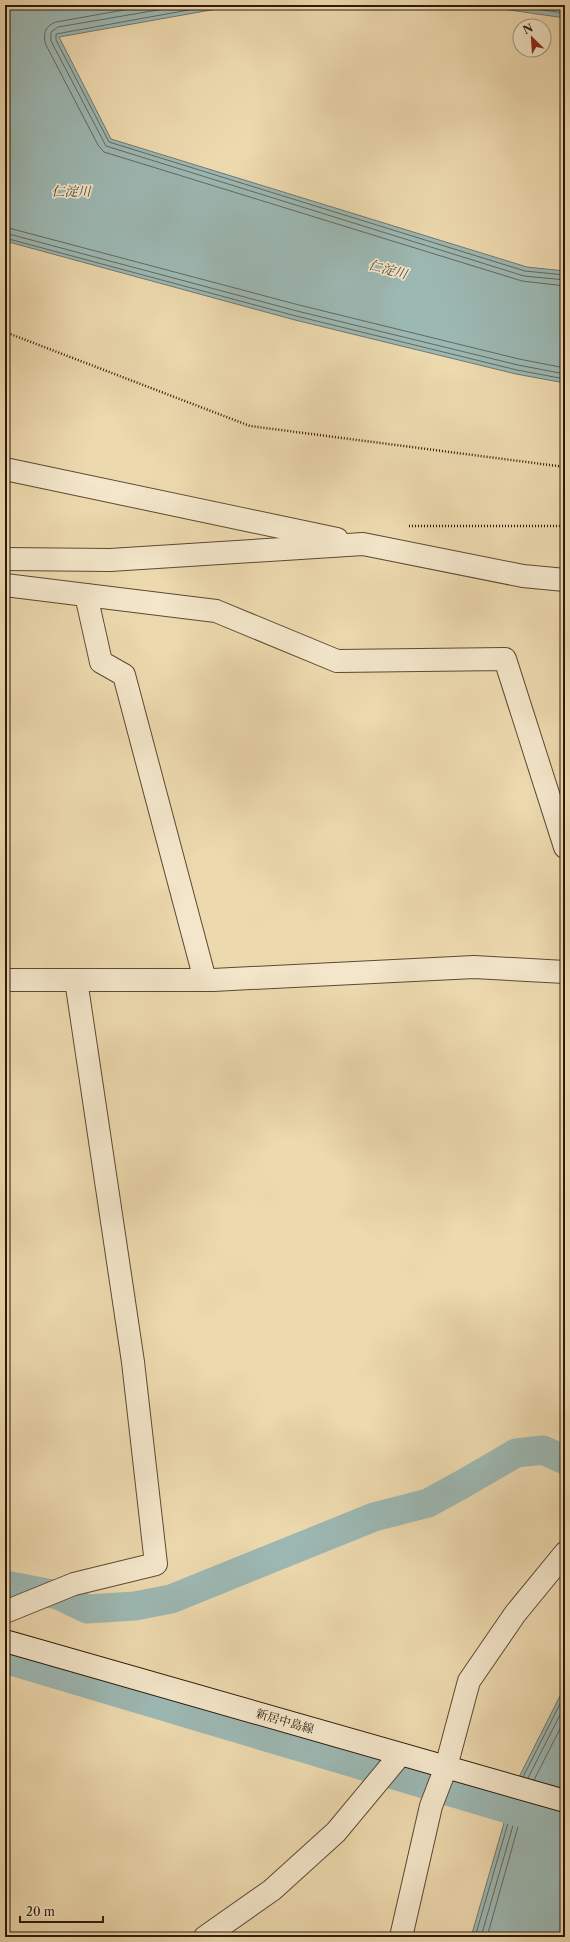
<svg xmlns="http://www.w3.org/2000/svg" width="570" height="1942" font-family="'Libre Caslon Text','Noto Serif JP',serif">
<style>
.water{fill:#9cb8b3;stroke:#70786f}
.lines{fill:none;stroke-linecap:round;stroke-linejoin:round}
.shore{stroke:#64685e;stroke-width:1}
.canal{stroke:#9cb8b3;stroke-width:29}
.street-casing{stroke:#5d4932;stroke-width:24}
.secondary-casing{stroke:#2d1908;stroke-width:24}
.path{stroke:#2d1908;stroke-width:2.5;stroke-dasharray:1 2;stroke-linecap:butt}
.street{stroke:#f3e6ca;stroke-width:22}
.secondary{stroke:#f3e6ca;stroke-width:22}
.labels{text-anchor:middle;dominant-baseline:central;stroke-width:3.5;stroke-linejoin:round;paint-order:stroke}
.street-label{font-size:12px;fill:#2d1908;stroke:#f3e6ca}
.water-label{font-size:13px;font-style:italic;fill:#4e493b;stroke:#f3e6ca}
</style>
<rect width="100%" height="100%" fill="#edd9ae"/>
<filter id="stains"><feTurbulence type="fractalNoise" baseFrequency=".005" numOctaves="4"/><feColorMatrix values="0 0 0 0 .2 0 0 0 0 .09 0 0 0 0 .02 0 0 0 .5 -.17"/></filter>
<radialGradient id="worn" r=".72"><stop offset=".6" stop-color="#630" stop-opacity="0"/><stop offset="1" stop-color="#630" stop-opacity=".3"/></radialGradient>
<g class="water">
<path d="M5,5h234l-180,32 52,102 416,128 38,4v112l-49,-9 -221,-54 -290,-79z"/>
<path d="M475,5h90v13z"/>
<path d="M565,1686v251h-94l44,-152z"/>
</g>
<g class="lines">
<g class="shore">
<path d="M152,5l-96,17c-10,3 -14,12 -10,23l52,100 6,7 418,129 43,5"/>
<path d="M187,5l-129,22 -7,5v9l55,105 418,130 41,4"/>
<path d="M216,5l-160,29v6l53,102 416,129 40,4"/>
<path d="M504,5l61,8"/>
<path d="M5,227l294,78 220,54 46,9"/>
<path d="M5,233l292,78 221,54 47,9"/>
<path d="M5,238l291,78 221,54 48,9"/>
<path d="M523,1777l42,-83"/>
<path d="M528,1778l37,-73"/>
<path d="M534,1780l31,-61"/>
<path d="M475,1937l40,-138"/>
<path d="M481,1937l39,-136"/>
<path d="M487,1937l38,-135"/>
</g>
<g class="canal">
<path d="M5,1585l53,10 29,14 48,-3 36,-7 203,-82 54,-14 33,-18 55,-32 27,-3 22,10"/>
<path d="M5,1659l560,167"/>
</g>
<g class="street-casing">
<g id="street">
<path d="M5,469l332,70"/>
<path d="M5,559l105,1 253,-16 160,32 42,4"/>
<path d="M5,585l211,26 121,50 168,-2 60,188"/>
<path d="M86,595l15,67 23,13 81,305"/>
<path d="M5,980h208l261,-13 91,5"/>
<path d="M5,1612l69,-28 82,-20 -23,-202 -57,-382"/>
<path d="M205,1937l67,-47 64,-58 64,-77"/>
<path d="M401,1937l30,-131 15,-39 23,-86 46,-67 50,-61"/>
</g>
</g>
<g class="secondary-casing">
<path id="secondary" d="M5,1641l560,160"/>
</g>
<g class="path">
<path d="M5,332l245,94 315,41"/>
<path d="M409,526h156"/>
</g>
<use href="#street" class="street"/>
<use href="#secondary" class="secondary"/>
</g>
<g class="labels">
<g class="street-label">
<text transform="translate(285 1721) rotate(16)">新居中島線</text>
</g>
<g class="water-label">
<text x="71" y="191">仁淀川</text>
<text transform="translate(388 269) rotate(15)">仁淀川</text>
</g>
</g>
<rect width="570" height="1942" fill="none" stroke="#edd9ae" stroke-width="20"/>
<rect x="6" y="6" width="558" height="1930" fill="none" stroke="#2d1908" stroke-width="2"/>
<rect x="10" y="10" width="550" height="1922" fill="none" stroke="#2d1908"/>
<g transform="translate(532 38) rotate(335)"><circle r="19" fill="#f3e6ca" stroke="#a4947c"/>
<path d="M0-3L7 15L0 10L-7 15Z" fill="#8f2418"/>
<text y="-6" font-size="11" font-weight="bold" text-anchor="middle" fill="#2d1908">N</text>
</g>
<path d="M20 1916v6h83v-6" fill="none" stroke="#2d1908" stroke-width="2"/>
<text x="26" y="1916" font-size="12" fill="#2d1908" stroke="#f3e6ca" stroke-width="3" paint-order="stroke">20 m</text>
<rect width="100%" height="100%" filter="url(#stains)"/>
<rect width="100%" height="100%" fill="url(#worn)"/>
</svg>
